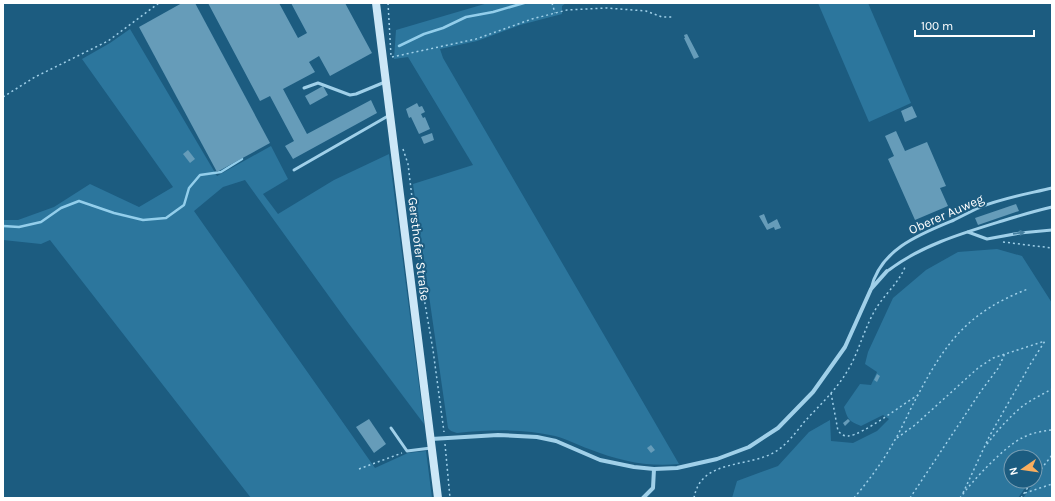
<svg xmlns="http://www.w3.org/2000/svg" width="1055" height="501" font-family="Karla,sans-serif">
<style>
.green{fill:#2c769d}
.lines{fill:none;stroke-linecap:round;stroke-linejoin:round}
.stream{stroke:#93ceeb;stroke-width:2.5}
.building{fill:#669cb9}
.path{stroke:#a0d0e9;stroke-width:1.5;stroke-dasharray:2 3;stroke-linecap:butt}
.lane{stroke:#a0d0e9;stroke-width:3}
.street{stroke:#a0d0e9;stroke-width:4}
.secondary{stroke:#cce7f7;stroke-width:8}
.oneway{fill:#447fa0}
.labels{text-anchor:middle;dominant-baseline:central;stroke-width:4;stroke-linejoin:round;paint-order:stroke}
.street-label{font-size:13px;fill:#fff;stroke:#1c5c80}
</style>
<rect width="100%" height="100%" fill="#1c5c80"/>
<g class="green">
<path d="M488,3h78l-4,3v8l-42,11 -43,16 -37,8 3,9 236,406c-33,3 -59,-3 -90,-15 -11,-4 -22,-10 -34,-13 -33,-8 -65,-6 -98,-3l-6,-2 -3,-3 -35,-244 60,-19 -65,-108 -14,2 2,-29z"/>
<path d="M818,3h50l43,100 -42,19z"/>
<path d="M130,29l87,147 54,-30 17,33 -25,15 15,20 56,-34 55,-26 35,270 -75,-100 -104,-144 -22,7 -29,24 181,257 33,-15 18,-2 6,47h-181l-201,-258 -9,4 -38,-4v-20h15l36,-13 36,-23 49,23 34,-20 -91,-128 28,-16z"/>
<path d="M997,249l25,7 30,47v195h-29l12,-17 7,-13 -7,7v-18h-24v24h19l-12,17h-286l5,-17 41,-15 31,-34 21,-12 1,21 22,2 24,-12 12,-12 -6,-4 -22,11c-12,-5 -13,-6 -17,-19l16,-23 11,1 6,-13 -12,-8 3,-12 25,-54 33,-28 32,-18z"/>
</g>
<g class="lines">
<g class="stream">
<path d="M399,46l25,-12 19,-6 23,-11 27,-5 31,-9"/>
<path d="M3,226l16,1 22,-5 20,-14 18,-7 35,12 29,7 23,-2 18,-13 5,-17 11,-13 21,-3 21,-13"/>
</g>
</g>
<g class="building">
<path d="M182,3h13l75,140 -53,29 -78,-145z"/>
<path d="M208,3h71l19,35 9,-5 -16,-30h54l27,50 -42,23 -11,-20 -10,6 6,10 -32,17 24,45 64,-34 6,13 -84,46 -8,-13 9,-5 -24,-45 -10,5z"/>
<path d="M687,34l12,23 -5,2 -10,-21h1l-1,-3z"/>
<path d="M323,86l5,9 -18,10 -5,-9z"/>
<path d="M417,103l2,4 3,-1 3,6 -4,2 2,4 2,-1 5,12 -11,5 -8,-17 -2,1 -3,-9z"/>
<path d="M912,106l5,11 -12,5 -4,-11z"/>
<path d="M896,131l9,20 22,-9 19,44 -6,2 8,18 -33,14 -27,-61 6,-3 -9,-20z"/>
<path d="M432,133l2,7 -10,4 -3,-7z"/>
<path d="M188,150l7,9 -5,4 -7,-9z"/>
<path d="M1016,204l3,7 -41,14 -3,-7z"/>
<path d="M764,214l4,10 9,-5 4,9 -6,2 -1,-3 -7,3 -8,-14z"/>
<path d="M877,374l3,2 -3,6 -3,-2z"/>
<path d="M369,419l17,25 -12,9 -18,-26z"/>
<path d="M848,419l2,2 -5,5 -2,-3z"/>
<path d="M651,445l4,5 -4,3 -4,-5z"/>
</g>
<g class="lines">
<g class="path">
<path d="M388,3l3,53"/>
<path d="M552,3l3,10"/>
<path d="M392,57l84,-18 56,-20 35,-9 39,-2 40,3 16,6h12"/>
<path d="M3,97l32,-20 73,-36 51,-38"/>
<path d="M403,149l5,15 16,134 9,52 11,82"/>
<path d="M1003,242l49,6"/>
<path d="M831,393l7,38c3,3 5,5 10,5 15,-1 55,-32 70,-41"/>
<path d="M897,438l18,-13 63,-57 15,-10 52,-17"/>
<path d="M445,444l5,54"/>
<path d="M987,444c11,-14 23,-28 37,-39 9,-6 19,-11 28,-16"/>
<path d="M359,469l43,-16"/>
<path d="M1035,477l17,-22"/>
<path d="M963,493l26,-56 42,-74 14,-22"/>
<path d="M1025,493l27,-9"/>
<path d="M694,498c7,-41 57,-29 84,-48 11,-8 19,-19 27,-29 15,-16 32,-32 43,-51 12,-20 17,-46 31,-66 9,-13 20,-22 26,-37"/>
<path d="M854,498c16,-19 30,-38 42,-60 8,-14 14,-29 22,-43 28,-54 52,-84 110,-106"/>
<path d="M910,498l71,-107 18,-24 6,-14"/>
<path d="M960,498c11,-16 45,-52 62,-60 9,-5 20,-7 30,-8"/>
<path d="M1021,498l11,-17"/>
</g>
<g class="lane">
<path d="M304,88l14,-5 32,12 6,-1 29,-12"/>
<path d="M294,170l94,-54"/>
<path d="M968,232l19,7 33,-6 32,-3"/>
<path d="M889,270c33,-25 74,-37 113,-49 16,-5 33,-10 50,-14"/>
<path d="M871,289c9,-40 49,-55 83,-69 8,-4 16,-8 24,-12 24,-10 49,-14 74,-20"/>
<path d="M391,428l16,23 24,-3"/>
</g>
<g class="street">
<path d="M431,439l67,-4 39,2 19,4 44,19 34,7 20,2 23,-1 40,-9 32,-12 29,-19 35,-36 32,-45 26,-58 16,-18"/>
<path d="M643,498l10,-10 1,-19"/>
</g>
<path class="secondary" d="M376,3l62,495"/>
</g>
<defs><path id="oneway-solid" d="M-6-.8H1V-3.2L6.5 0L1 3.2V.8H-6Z"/></defs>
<use class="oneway" href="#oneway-solid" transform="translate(1019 233) rotate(-8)"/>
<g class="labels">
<g class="street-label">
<text transform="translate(946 214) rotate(-24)">Oberer Auweg</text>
<text transform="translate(419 249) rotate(83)">Gersthofer Straße</text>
</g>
</g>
<rect width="1055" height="501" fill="none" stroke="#ffffff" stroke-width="8"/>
<g transform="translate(1023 469) rotate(257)"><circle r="19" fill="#1c5c80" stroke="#779db3"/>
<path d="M0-3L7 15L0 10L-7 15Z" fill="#faae5e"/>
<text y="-6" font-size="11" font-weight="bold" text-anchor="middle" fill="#ffffff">N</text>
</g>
<path d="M915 30v6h119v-6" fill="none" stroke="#ffffff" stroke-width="2"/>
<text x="921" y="30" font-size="12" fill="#ffffff" stroke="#1c5c80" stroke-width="3" paint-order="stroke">100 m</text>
</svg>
